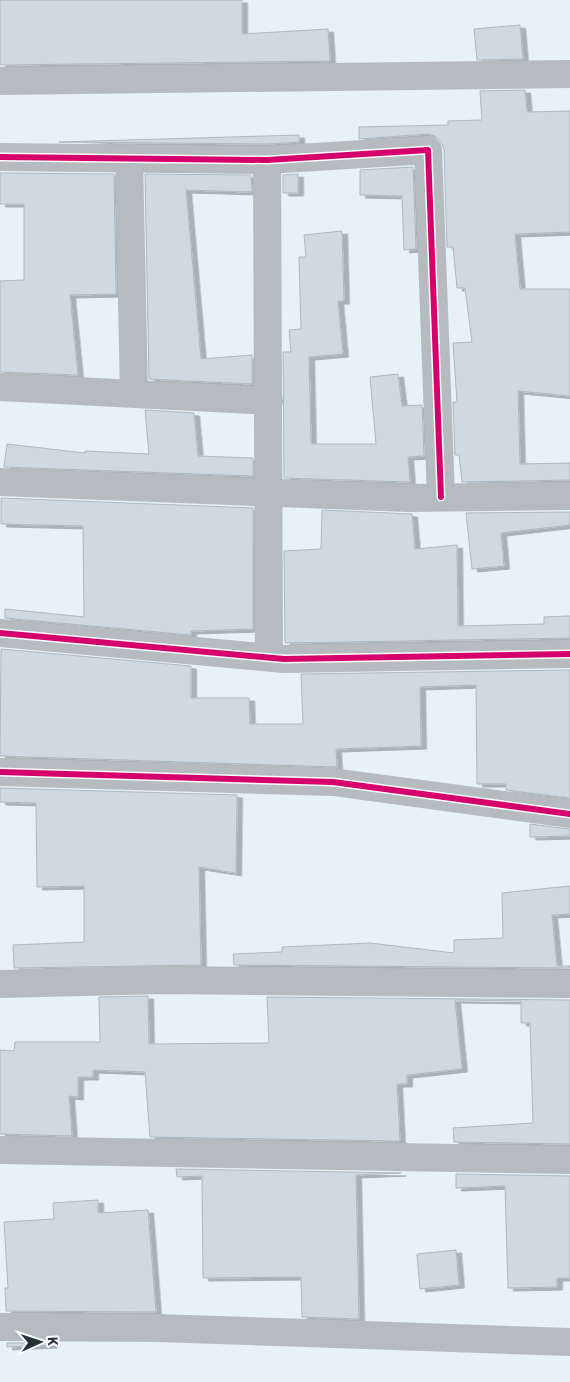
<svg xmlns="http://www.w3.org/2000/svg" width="570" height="1382" font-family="Barlow,sans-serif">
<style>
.building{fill:#cfd9e1;stroke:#aeb8bf;filter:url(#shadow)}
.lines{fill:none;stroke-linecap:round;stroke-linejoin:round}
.minor{stroke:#b5bbbf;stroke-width:28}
.cycleway-casing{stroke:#fcfcfc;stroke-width:9}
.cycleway{stroke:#d6006c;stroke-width:6}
</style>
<defs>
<filter id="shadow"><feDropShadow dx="5.5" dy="3" stdDeviation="0" flood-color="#0004"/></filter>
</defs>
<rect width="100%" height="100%" fill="#e6f1f8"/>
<g class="building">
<path d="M0,0h242v34l86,-5 2,32 -330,4z"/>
<path d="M520,25l3,34 -46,1 -3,-31z"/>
<path d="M525,90l2,22 43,-1v121l-55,2 5,55h50v107l-52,-5 2,73 50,-1v17l-108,2 -3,-27h-4l-2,-53h4l-4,-59 19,-1 -7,-54h-8l-4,-41h-6l-3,-98 -3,-7 -6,-6 -7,-2 -69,5v-12l89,-2v-4l34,-1 -2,-29z"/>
<path d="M299,135v7l-32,2 -208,-2z"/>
<path d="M413,167l3,82 -12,1 -2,-54 -42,-1v-25z"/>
<path d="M0,173l114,1 2,120 -46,1 8,80 -78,-3v-91l24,-1v-76h-24z"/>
<path d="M145,174l106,1 1,17 -66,-2 15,169 51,-4v29l-103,-5z"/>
<path d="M298,174v19h-15v-18z"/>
<path d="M342,231l2,70h-6l5,53 -34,3 2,87h65l-6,-67 28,-3 4,32 20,-1 2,51 -16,1 2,25 -126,-4 -1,-126h8l-2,-22 12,-1 -2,-72h7l-2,-22z"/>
<path d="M145,410l49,3 4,43 55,2v18l-249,-9 3,-23 78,9v-2l64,3z"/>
<path d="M1,498l252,10v121l-62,2v4l-186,-17v-9l79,8 -1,-91 -82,-2z"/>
<path d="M322,510l90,4 3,35 42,-4 1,81 86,-2v-7l26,-1v22l-285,5 -1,-92 37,-2z"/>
<path d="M570,512v13l-69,8 3,33 -32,3 -6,-56z"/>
<path d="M1,649l190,17v32h58l1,26h53l-2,-50 269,-4v128l-64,-8v-6h-29l-1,-99 -56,2 1,59 -85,3 1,18 -337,-11z"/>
<path d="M0,788l237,7 -1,78 -37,-6 2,98 -187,3 -1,-23 71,-3v-56l-47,1 -1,-84 -36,-1z"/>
<path d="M530,824l40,5v7l-40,1z"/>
<path d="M570,886v28l-18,1 5,51h13v2l-336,-3 -1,-11 49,-2v-5l88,-4 84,10v-13l49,-2 -1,-45z"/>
<path d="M148,996l1,48 120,-1 -2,-46 303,3v144l-116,-2 -1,-14 80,-5 -3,-100h-9v-22l-66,-1 7,69 -55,6v9h-10l3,57 -250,-4 -5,-65 -52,-2v7h-15v20l-9,-1 3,40 -72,-2v-84l14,1 1,-9h85l-1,-45z"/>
<path d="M176,1169l225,4 -45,2 3,144 -57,-2 -1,-40 -98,1 -1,-102 -25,1z"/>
<path d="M456,1174l114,2v102h-13v9l-49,1 -3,-102 -49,2z"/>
<path d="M98,1200v13l50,-3 8,102 -150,-1 -1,-23h3l-4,-66 50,-3 -1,-16z"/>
<path d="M456,1250l3,35 -39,4 -3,-35z"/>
<path d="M7,1343h45v2l-45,2z"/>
</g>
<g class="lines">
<g class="minor">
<path d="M0,81l570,-7"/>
<path d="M0,157l267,3 161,-10 13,347"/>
<path d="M129,158l5,235"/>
<path d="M267,160l2,497"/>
<path d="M0,387l269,14"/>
<path d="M0,482l408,16 162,-2"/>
<path d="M0,633l284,26 286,-5"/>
<path d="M0,772l333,10 237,32"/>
<path d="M0,984l164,-4 406,4"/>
<path d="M0,1150l570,10"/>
<path d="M0,1327l157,1 413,14"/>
</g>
<g class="cycleway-casing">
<g id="cycleway">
<path d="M0,157l267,3 161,-10 13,347"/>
<path d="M0,633l284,26 286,-5"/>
<path d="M0,772l333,10 237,32"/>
</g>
</g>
<use href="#cycleway" class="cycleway"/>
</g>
<g transform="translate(40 1342) rotate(87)" stroke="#fcfcfc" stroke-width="4" paint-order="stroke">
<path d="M0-4L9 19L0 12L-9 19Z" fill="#26323a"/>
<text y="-8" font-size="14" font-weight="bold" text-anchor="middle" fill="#26323a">K</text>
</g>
</svg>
